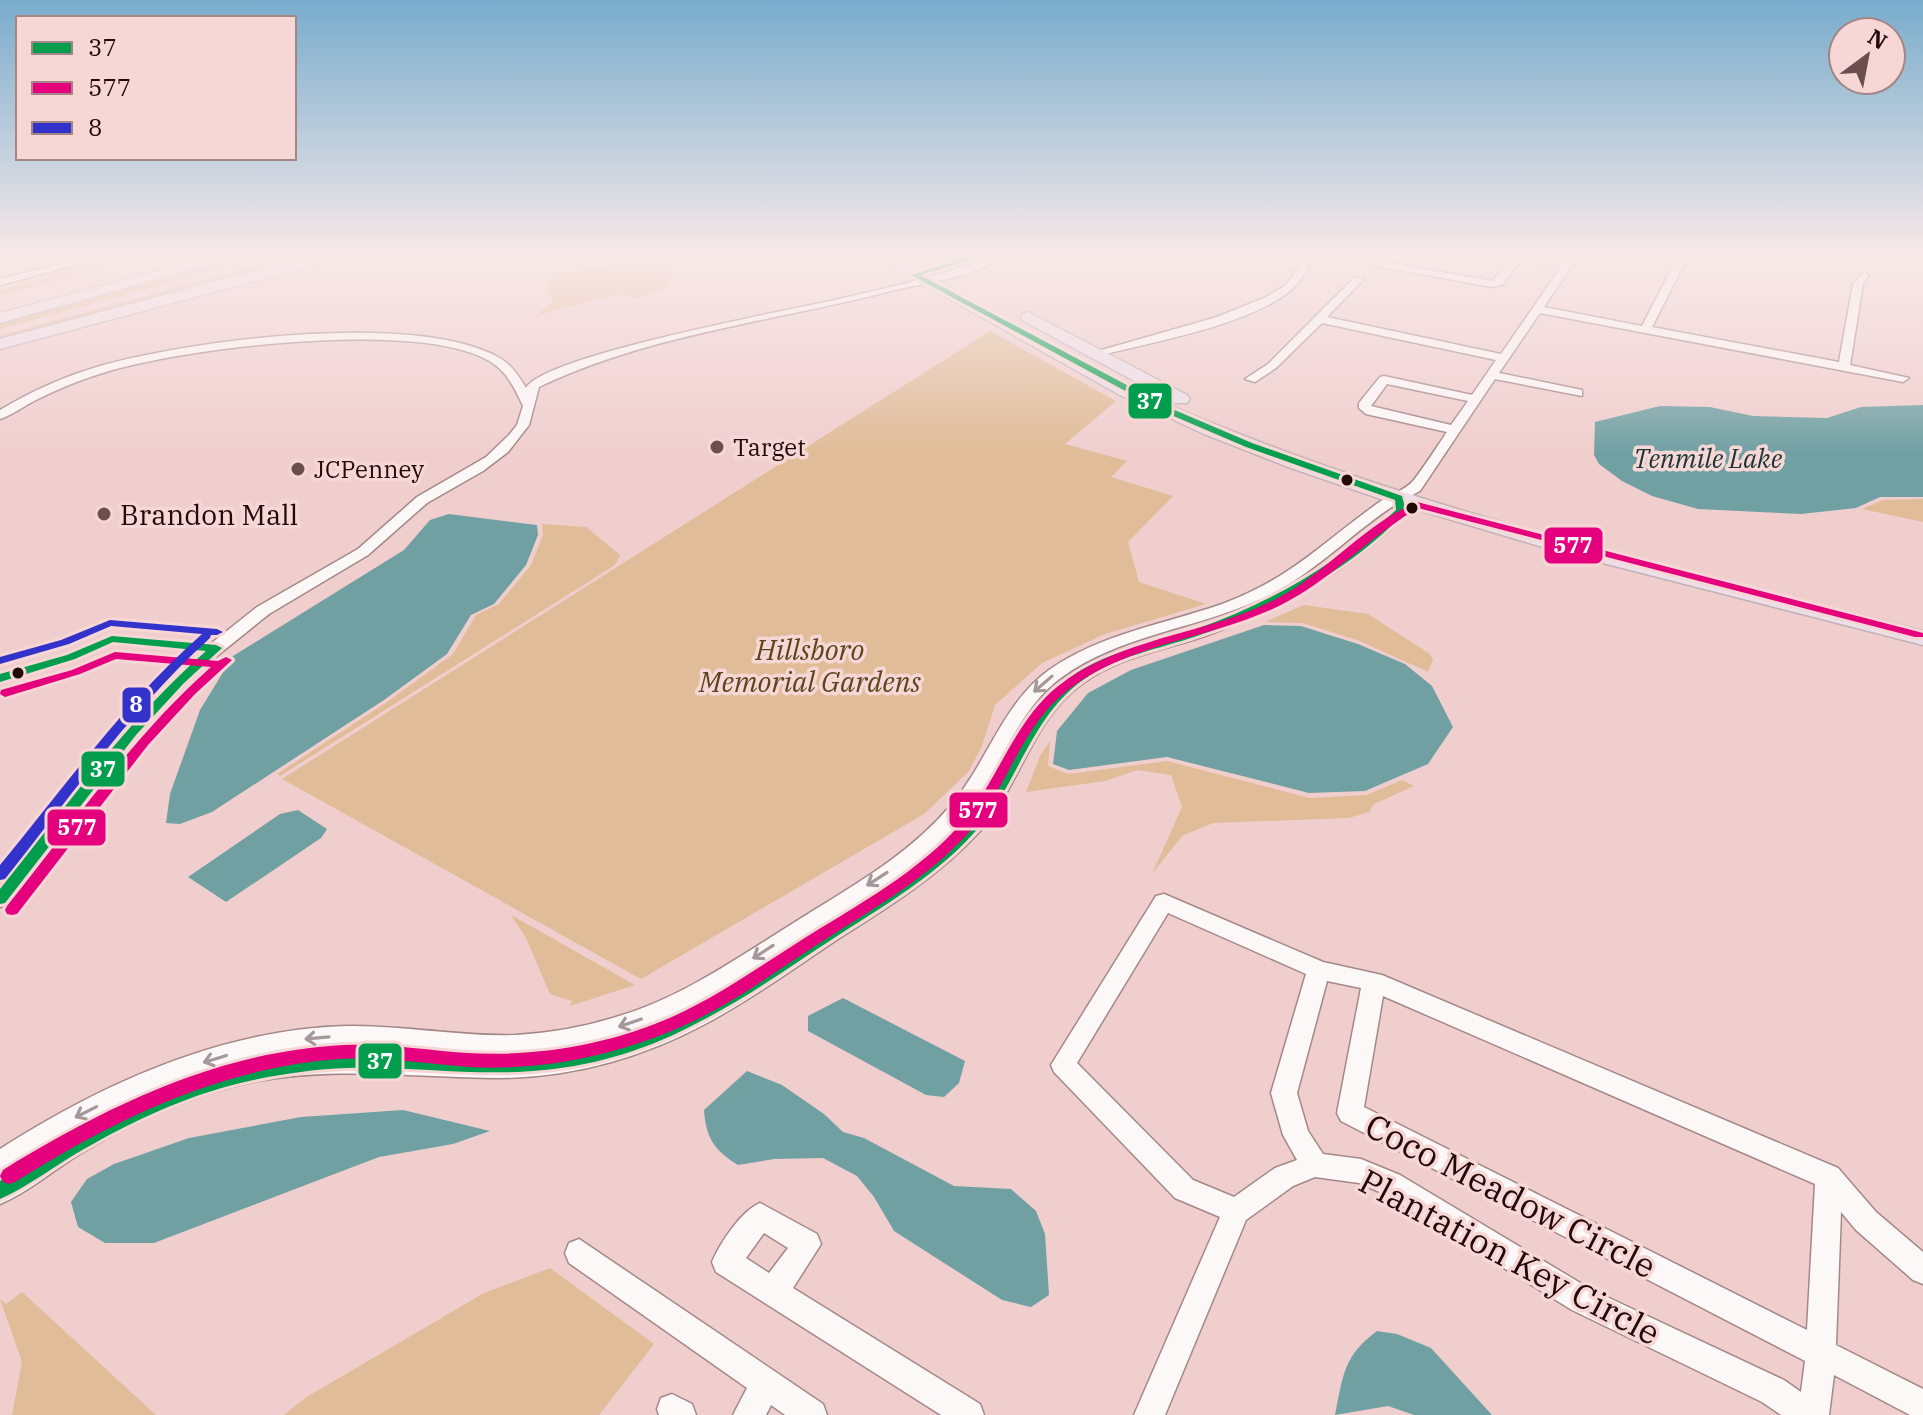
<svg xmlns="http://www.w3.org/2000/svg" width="1923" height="1415" font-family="'IBM Plex Serif',serif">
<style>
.green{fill:#e0bc98}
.water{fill:#71a0a3}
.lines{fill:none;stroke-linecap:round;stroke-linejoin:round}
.minor-casing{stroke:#a48888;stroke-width:3}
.highway-casing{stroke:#c5b3b3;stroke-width:3}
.minor{fill:#fdf8f8;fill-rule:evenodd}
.highway{fill:#eddfea;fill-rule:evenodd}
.bus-1-casing{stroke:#f7d7d6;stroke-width:6}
.bus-2-casing{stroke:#f7d7d6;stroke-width:6}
.bus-3-casing{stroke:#f7d7d6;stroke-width:6}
.bus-1{fill:#029e4d;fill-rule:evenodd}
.bus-2{fill:#e5007d;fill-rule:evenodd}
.bus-3{fill:#33c;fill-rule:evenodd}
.oneway{stroke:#a69898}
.poi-dot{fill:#6b4e4e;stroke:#f7d7d6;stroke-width:3}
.bus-dot{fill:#230909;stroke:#f7d7d6;stroke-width:3}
.labels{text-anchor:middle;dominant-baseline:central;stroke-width:7;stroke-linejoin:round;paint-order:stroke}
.far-poi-label{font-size:24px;fill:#230909;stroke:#f7d7d6;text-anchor:start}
.far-water-label{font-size:26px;font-style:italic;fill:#1c3637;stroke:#f7d7d6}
.poi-label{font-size:28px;fill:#230909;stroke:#f7d7d6;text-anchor:start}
.park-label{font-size:28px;font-style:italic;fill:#5b451c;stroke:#f7d7d6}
.near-street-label{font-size:34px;fill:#230909;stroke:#f7d7d6}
.line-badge{stroke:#f7d7d6;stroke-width:3}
.badge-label{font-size:22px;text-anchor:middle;font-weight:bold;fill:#fff}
</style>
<rect width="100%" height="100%" fill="#f0cece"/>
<g class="green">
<path d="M126,256h27l-153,39v-6z"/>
<path d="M243,256h26l-269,73v-8z"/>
<path d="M291,256h12l-303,85v-5z"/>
<path d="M642,256h46l-17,8 1,14 -8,12 -27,8 -20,-4 -81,22 19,-17 -10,-7 7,-19 34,-3z"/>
<path d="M990,331l126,70 -51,43 62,17 -16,16 62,19 -45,46 11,40 67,22 -101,30 -63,29 -47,42 -13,41 -13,25 -45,43 -283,165 -359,-200z"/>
<path d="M1923,499v23l-61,-13 21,-9z"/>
<path d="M542,524l44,3 34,28 -5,10 -335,211 -3,-2 110,-72 66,-48 23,-39 23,-11 32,-39 12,-30z"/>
<path d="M1304,605l64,9 62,40 3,6 -5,12 -68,-31 -57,-18 -38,-1z"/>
<path d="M1050,741l-2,25 20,8 99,-13 143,37 56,-3 36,-15 12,6 -40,18 -5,8 -20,6 -136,5 -31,13 -30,38 30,-67 -11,-32 -34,-5 -32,11 -79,11 14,-36z"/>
<path d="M511,915l124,70 -65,21 2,-5 -22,-7 -24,-56z"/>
<path d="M550,1268l104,76 -55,71h-315l21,-17 179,-105z"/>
<path d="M22,1292l134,123h-144l10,-53 -22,-63 6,5z"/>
</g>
<g class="water">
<path d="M1923,405v92h-43l-24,11 -55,6 -103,-5 -46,-13 -30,-15 -23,-17 -5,-9 1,-33 65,-16 50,1 43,9 74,2 34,-11z"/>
<path d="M449,514l88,11 1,10 -12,30 -32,39 -23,11 -24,39 -63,46 -172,112 -32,12 -14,-1 4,-29 30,-84 33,-54 171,-106 26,-30z"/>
<path d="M1264,625l37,1 57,18 47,20 27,22 21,41 -25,37 -63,27 -56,2 -142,-36 -98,13 -16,-6 4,-33 31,-38 43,-23z"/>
<path d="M298,810l29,19 -6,9 -95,64 -38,-25 92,-63z"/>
<path d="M843,998l122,63 -6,22 -15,14 -18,-2 -118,-64v-15z"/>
<path d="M747,1071l35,14 42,29 19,18 21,6 90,48 57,3 25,22 9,23 4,61 -18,12 -29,-7 -108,-69 -20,-34 -17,-21 -34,-18 -49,1 -36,6c-24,-15 -32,-27 -34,-55z"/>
<path d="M403,1110l87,21 -37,13 -74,13 -225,86h-49l-27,-16 -7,-25 16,-23 27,-15 75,-26 112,-21z"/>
<path d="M1377,1331l20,3 34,14 61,67h-78l-26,-9 -53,9c8,-39 8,-59 42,-84z"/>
</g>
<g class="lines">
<g class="minor-casing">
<g id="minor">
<path d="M93,256h17l-110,29v-6z"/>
<path d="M991,256h14c-30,21 -75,26 -110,34 -119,31 -245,44 -356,97l-10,38 -21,27 -25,19 -56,32 -59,52 -99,59 -77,62 -48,52 -115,153 -21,24 -8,2v-22l131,-165 48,-51 78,-62 101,-58 59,-52 69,-40 23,-22 8,-10 6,-19c-8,-17 -15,-33 -32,-44 -72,-44 -305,-14 -385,10 -24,7 -46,16 -68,27 -13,6 -25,16 -38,20v-9c32,-19 65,-34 100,-44 92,-26 313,-55 398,-9 12,6 21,19 28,31 18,-33 265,-78 313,-89 51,-12 104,-23 152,-43z"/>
<path d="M1306,256h10c-9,11 -15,26 -26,35 -44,35 -138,51 -193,65l-6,-3 126,-36 47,-19 22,-13z"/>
<path d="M1381,256h10l-5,6 106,19 20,-22 -5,-3 57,6 4,-6h10l-34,51 98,19 36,-70h10l-36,71 187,35 14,-78 11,-12 5,3 -6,9 -13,81 59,13 -6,4 -363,-69 -41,60 83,17v6l-87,-17 -75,112 -14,7v16c-58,58 -125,95 -201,122 -41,14 -87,21 -122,47 -51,36 -62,101 -102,147 -41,45 -92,77 -143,109 -43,29 -85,59 -131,84 -63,34 -133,54 -204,55 -83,0 -163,-12 -246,3 -61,12 -121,39 -174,71 -27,16 -54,40 -83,52v-28l2,-2 -2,1v-26c103,-66 223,-120 347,-123 57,-1 113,11 169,9 34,-2 68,-8 100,-18 66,-19 121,-59 179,-95 54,-34 113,-66 155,-116 37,-42 52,-102 99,-136 51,-36 116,-46 173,-66 68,-25 100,-61 156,-101 11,-8 26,-12 35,-22 12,-15 23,-33 34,-49l-81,-18 -7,-6v-5l21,-26 4,-1 88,19 24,-35 -174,-37 -46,45 -21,14 -10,-3 23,-15 87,-87 9,2 -37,38 174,37 60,-87 -40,-7 -19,25 -10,2 -116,-21zM1387,384l81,17 -17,24 -80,-19zM1393,506l1,4c-58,56 -126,93 -202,119 -39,13 -82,20 -117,43 -53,34 -66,96 -103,142 -41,49 -100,81 -153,115 -67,44 -135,94 -214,114 -86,22 -170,7 -257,8 -80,0 -155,24 -228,56 69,-36 149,-59 227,-61 54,-1 108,10 162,9 50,0 99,-13 144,-30 56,-21 104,-57 154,-89 55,-36 116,-68 158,-120 35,-44 50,-105 97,-139 58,-42 134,-48 199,-78 51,-23 87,-63 132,-93z"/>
<path d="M1164,894l159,68 59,13 456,193 38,44 47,40v32l-10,-4 -57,-50 -15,-18 -5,133 87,44v26h-13l-76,-40 -5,40h-48l-19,-13 -190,-92 -190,-117 -23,-10 -44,-6 -22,9 -47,34 -81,195h-31l86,-198 -45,-19 -121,-126 -3,-7 105,-169zM1168,913l138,61 -35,119 12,42 14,25 -22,8 -41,29 -41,-17 -116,-117zM1327,981l34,7 -24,125 4,8 464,240 -4,31 -17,-12 -192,-90 -192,-115 -39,-16 -38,-5 -15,-23 -11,-38zM1383,996l432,188 -8,146 -443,-223z"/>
<path d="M760,1203l57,31 4,10 -28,44 187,116 4,11h-43l-225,-143 -4,-10c8,-19 29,-51 48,-59zM764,1233l24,15 -19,25 -23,-15z"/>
<path d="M579,1239l244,165 4,11h-42l-14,-10 -5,10h-33l14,-27 -178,-125 -4,-10 4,-10z"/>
<path d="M672,1394l20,10 4,11h-37l-2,-6 4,-11z"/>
</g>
</g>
<g class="highway-casing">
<g id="highway">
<path d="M215,256h24l-239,67v-10z"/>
<path d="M323,256h26l-349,93v-10l239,-64z"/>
<path d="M873,256h18c107,60 213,125 328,170 227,92 467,145 704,205v14l-367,-94 -178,-53 -87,-30 -87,-34 -84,-39z"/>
<path d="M1028,312l159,83 3,4 -3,4h-12l-153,-83v-6z"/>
</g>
</g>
<use href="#minor" class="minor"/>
<use href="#highway" class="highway"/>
<g class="bus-1-casing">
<g id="bus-1">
<path d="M973,256h11l-64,19 250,133 82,35 150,53 4,15c-56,60 -132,99 -209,125 -38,13 -81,20 -114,44 -51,36 -64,100 -103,146 -40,48 -97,80 -149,114 -43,28 -86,59 -132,82 -48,26 -101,43 -155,48 -66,7 -131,-4 -197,-2 -30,1 -59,5 -89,11 -61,12 -120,39 -174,70 -27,15 -56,38 -84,50v-18c105,-67 218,-122 345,-127 89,-4 179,16 266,-10 78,-23 145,-71 213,-114 52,-34 108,-64 148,-112 38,-46 52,-108 103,-144 36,-24 81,-31 121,-45 75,-26 141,-65 200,-119l-1,-10 -149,-53 -82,-35 -253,-137z"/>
<path d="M112,636l104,9 6,3 -38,35 -48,52 -131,168 -5,1v-15c66,-82 127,-169 206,-238l-93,-9 -38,17 -75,23v-8l67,-19z"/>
</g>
</g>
<g class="bus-2-casing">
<g id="bus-2">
<path d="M1417,502l506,131v4h-8l-497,-129c-49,29 -88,73 -139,98 -68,33 -151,37 -211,84 -47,36 -60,97 -97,140 -43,49 -102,81 -156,116 -43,28 -85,59 -132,80 -68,30 -141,45 -214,41 -43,-3 -87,-11 -130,-8 -120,9 -224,60 -324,123l-6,2 -6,-2 -3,-6 3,-6c104,-64 217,-119 341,-125 41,-2 82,5 123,8 70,4 142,-8 207,-37 44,-20 85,-49 126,-75 57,-36 120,-69 164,-121 35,-42 50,-98 93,-133 62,-50 150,-52 219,-88 51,-26 88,-75 141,-97z"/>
<path d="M115,652l103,9 8,-4 6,3 -37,34 -47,51 -131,169 -5,1 -5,-1 -2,-4 2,-4c65,-81 126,-170 204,-239l-95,-8 -36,15 -75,23 -5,-3 1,-4 71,-20z"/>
</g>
</g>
<g class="bus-3-casing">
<path id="bus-3" d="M110,620l107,9 6,3 -6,3h-6l-1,3c-79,72 -139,158 -205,241l-5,1v-15c66,-80 124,-162 202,-231l-91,-8 -42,18 -69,20v-7l61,-17z"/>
</g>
<use href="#bus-1" class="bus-1"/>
<use href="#bus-2" class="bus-2"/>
<use href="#bus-3" class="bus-3"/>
</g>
<defs><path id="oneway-shaft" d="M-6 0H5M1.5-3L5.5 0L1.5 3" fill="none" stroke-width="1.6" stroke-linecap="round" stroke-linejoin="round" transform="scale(2)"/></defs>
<g class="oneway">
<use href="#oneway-shaft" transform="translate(1043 684) rotate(139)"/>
<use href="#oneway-shaft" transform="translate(877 879) rotate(147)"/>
<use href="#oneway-shaft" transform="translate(763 952) rotate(147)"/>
<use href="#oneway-shaft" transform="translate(630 1023) rotate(161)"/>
<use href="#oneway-shaft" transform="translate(317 1038) rotate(175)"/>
<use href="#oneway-shaft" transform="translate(215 1059) rotate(163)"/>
<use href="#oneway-shaft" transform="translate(86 1112) rotate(153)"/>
</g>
<linearGradient id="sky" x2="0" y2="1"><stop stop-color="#78accc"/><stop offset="0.56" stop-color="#f8e9e9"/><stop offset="1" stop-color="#f8e9e9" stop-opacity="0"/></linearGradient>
<rect width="1923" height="454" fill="url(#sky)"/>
<g class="poi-dot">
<circle cx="717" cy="447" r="8"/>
<circle cx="298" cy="469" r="8"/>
<circle cx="104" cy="514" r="8"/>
</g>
<g class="bus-dot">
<circle cx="1347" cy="480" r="7"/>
<circle cx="1412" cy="508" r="7"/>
<circle cx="18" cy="673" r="7"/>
</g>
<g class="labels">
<g class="far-poi-label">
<text x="733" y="447">Target</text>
<text x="314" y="469">JCPenney</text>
</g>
<g class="far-water-label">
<text x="1708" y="458">Tenmile Lake</text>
</g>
<g class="poi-label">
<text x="120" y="514">Brandon Mall</text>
</g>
<g class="park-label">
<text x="810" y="649">Hillsboro<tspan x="810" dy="32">Memorial Gardens</tspan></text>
</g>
<g class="near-street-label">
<text transform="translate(1511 1195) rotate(27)">Coco Meadow Circle</text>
<text transform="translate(1510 1256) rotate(28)">Plantation Key Circle</text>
</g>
</g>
<g class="line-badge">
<rect x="1127" y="382" width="46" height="38" rx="8" fill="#029e4d"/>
<rect x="1543" y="526" width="61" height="39" rx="8" fill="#e5007d"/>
<rect x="121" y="686" width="31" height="38" rx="8" fill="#33c"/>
<rect x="80" y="750" width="46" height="38" rx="8" fill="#029e4d"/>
<rect x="948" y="791" width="61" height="38" rx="8" fill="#e5007d"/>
<rect x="46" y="808" width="61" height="39" rx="8" fill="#e5007d"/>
<rect x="357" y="1042" width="46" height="38" rx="8" fill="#029e4d"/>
</g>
<g class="badge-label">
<text x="1150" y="409">37</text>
<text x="1573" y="553">577</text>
<text x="136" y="712">8</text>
<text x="103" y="777">37</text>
<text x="978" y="818">577</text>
<text x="77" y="835">577</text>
<text x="380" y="1069">37</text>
</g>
<rect x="16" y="16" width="280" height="144" fill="#f7d7d6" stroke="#a28584" stroke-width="2"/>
<rect x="32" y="42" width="40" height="12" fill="#029e4d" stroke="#a28584" stroke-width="2"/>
<text x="88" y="56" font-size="24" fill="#230909">37</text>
<rect x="32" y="82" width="40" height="12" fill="#e5007d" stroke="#a28584" stroke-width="2"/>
<text x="88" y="96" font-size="24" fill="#230909">577</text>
<rect x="32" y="122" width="40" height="12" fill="#3333cc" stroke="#a28584" stroke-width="2"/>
<text x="88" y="136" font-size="24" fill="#230909">8</text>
<g transform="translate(1867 56) rotate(32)"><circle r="38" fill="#f7d7d6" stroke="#a28584" stroke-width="2"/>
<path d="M0-6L14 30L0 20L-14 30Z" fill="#6b4e4e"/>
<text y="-12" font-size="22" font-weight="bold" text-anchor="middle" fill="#230909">N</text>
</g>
</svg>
